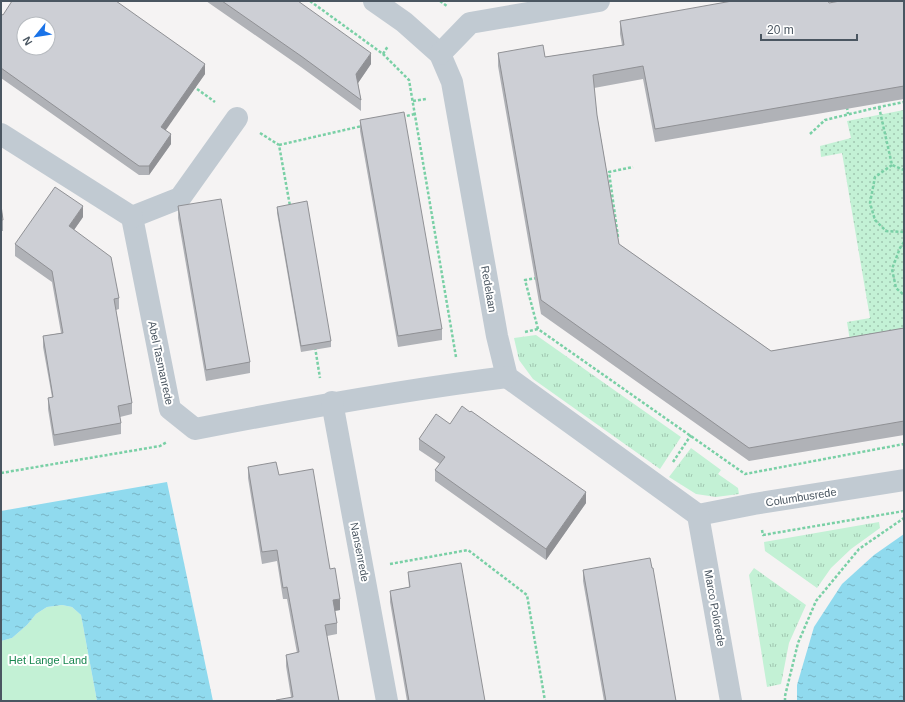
<svg xmlns="http://www.w3.org/2000/svg" width="905" height="702" font-family="Arial,sans-serif">
<style>
.grass{fill:url(#grass-tufts)}
.park{fill:#c3f1d5}
.garden{fill:url(#garden-dots)}
.water{fill:url(#water-ripples)}
.lines{fill:none;stroke-linecap:round;stroke-linejoin:round}
.path{stroke:#7ad0a6;stroke-width:2.5;stroke-dasharray:3 2;stroke-linecap:butt}
.street{stroke:#c1cad2;stroke-width:22}
.wall{fill:#b0b2b7}
.shaded-wall{fill:#909195}
.building{fill:#cdcfd5;stroke:#909195;fill-rule:evenodd}
.labels{text-anchor:middle;dominant-baseline:central;stroke-width:4;stroke-linejoin:round;paint-order:stroke}
.street-label{font-size:11px;fill:#4a5661;stroke:#fff}
.park-label{font-size:11px;fill:#17864f;stroke:#fff}
</style>
<defs>
<pattern id="grass-tufts" width="24" height="20" patternUnits="userSpaceOnUse"><rect width="24" height="20" fill="#c3f1d5"/><path d="M3 7l-1-3M5 7V3M7 7l1-3M15 17l-1-3M17 17v-4M19 17l1-3" fill="none" stroke="#a0c6b0"/></pattern>
<pattern id="garden-dots" width="8" height="8" patternUnits="userSpaceOnUse"><rect width="8" height="8" fill="#c3f1d5"/><path d="M2 2h.1M6 6h.1" fill="none" stroke="#a0c6b0" stroke-width="1.8" stroke-linecap="round"/></pattern>
<pattern id="water-ripples" width="26" height="14" patternUnits="userSpaceOnUse"><rect width="26" height="14" fill="#90daee"/><path d="M2 4q2-2 4 0t4 0M15 11q2-2 4 0t4 0" fill="none" stroke="#78b4c4"/></pattern>
</defs>
<rect width="100%" height="100%" fill="#f5f3f3"/>
<g class="grass">
<path d="M536,335l145,102 -21,32 -127,-90 -14,-19 -5,-22z"/>
<path d="M691,448l30,22 -3,4 20,14 1,6 -23,3 -20,-3 -27,-17z"/>
<path d="M879,522l1,6 -29,21 -20,19 -14,20 -52,-37 -1,-9z"/>
<path d="M754,568l52,37 -17,38 -8,41 -14,3 -18,-112z"/>
</g>
<path class="park" d="M62,605l10,2 9,8 16,86h-96v-60l11,-3 15,-13 9,-11 11,-7z"/>
<path class="garden" d="M904,110v222l-54,9 -3,-19 23,-4 -28,-165 -21,4 -1,-11 31,-8 -4,-17z"/>
<g class="water">
<path d="M167,482l46,219h-116l-16,-86 -9,-8 -10,-2 -15,2 -11,7 -9,11 -15,13 -11,3v-130z"/>
<path d="M904,534v167h-107v-16l17,-58 28,-43 32,-29z"/>
</g>
<g class="lines">
<g class="path">
<path d="M310,1l73,53 26,26 47,277"/>
<path d="M440,1l7,5"/>
<path d="M383,54l5,-8"/>
<path d="M193,86l22,16"/>
<path d="M413,101l13,-2"/>
<path d="M847,107l1,7"/>
<path d="M879,107l13,58 12,5"/>
<path d="M402,117l13,-3"/>
<path d="M260,133l19,12 11,61"/>
<path d="M810,134l15,-14 54,-13 25,-5"/>
<path d="M279,145l83,-19"/>
<path d="M892,165l-17,12 -5,26 5,17 11,11 18,1"/>
<path d="M618,237l-9,-65 24,-5"/>
<path d="M904,242l-4,6 -8,21 4,19 8,7"/>
<path d="M537,278l-12,2 13,49 207,145 159,-30"/>
<path d="M525,332l13,-3"/>
<path d="M315,347l5,31"/>
<path d="M673,462l18,-27"/>
<path d="M1,473l159,-27 7,-4"/>
<path d="M762,530l1,5 141,-24"/>
<path d="M390,564l78,-14 59,45 18,106"/>
<path d="M785,701v-5l13,-53 18,-42 43,-52 45,-31"/>
</g>
<g class="street">
<path d="M374,1l30,21 36,32 12,28 45,254 10,41 191,138"/>
<path d="M440,54l30,-31 129,-22"/>
<path d="M237,118l-57,80 -48,19 38,192 25,20c103,-20 207,-39 312,-52"/>
<path d="M1,134l131,83"/>
<path d="M332,402l55,299"/>
<path d="M698,515l56,-11 150,-24"/>
<path d="M698,515l33,186"/>
</g>
</g>
<g class="wall">
<path d="M206,1h92l73,63 -13,19 3,17v11l-60,-44z"/>
<path d="M904,1v98l-249,43 -12,-63 -49,9 3,27 22,129 152,107 133,-23v107l-155,26 -208,-147 -43,-248v-13l47,4 77,-12 -2,-11v-13l209,-18z"/>
<path d="M1,14l2,1 202,59 -40,56 6,14 -22,31h-10l-138,-97z"/>
<path d="M360,120l82,209v11l-44,7 -38,-216z"/>
<path d="M1,205l2,15v11h-2z"/>
<path d="M178,206l72,156v11l-44,8 -28,-163z"/>
<path d="M277,207l54,134v6l-30,5 -24,-139z"/>
<path d="M83,217l-9,13 45,68v11l-3,1 16,93v11l-12,3 1,6v11l-67,12 -6,-37v-11l4,-1 -9,-50v-11l18,-3 -9,-51 -37,-26v-12z"/>
<path d="M450,424l136,79 -40,57 -111,-79v-11l5,-6 -21,-14v-11z"/>
<path d="M248,467l31,8 51,94 10,41 -5,1 2,12v11l-10,2 12,65 -48,-4 -5,-31v-11l11,-2 -10,-54h-4l-6,-38 -15,3 -14,-86z"/>
<path d="M583,570l93,131h-72l-21,-120z"/>
<path d="M408,572l77,129h-78l-17,-99v-11l19,-4z"/>
</g>
<g class="shaded-wall">
<path d="M371,53v11l-15,22v-12z"/>
<path d="M205,64v10l-44,63v-10z"/>
<path d="M171,134v10l-22,31v-9z"/>
<path d="M83,206v11l-14,20v-11z"/>
<path d="M586,492v11l-40,57v-11z"/>
<path d="M340,599v11l-7,1v-11z"/>
</g>
<g class="building">
<path d="M12,1h104l89,63 -44,63 10,7 -22,32h-10l-138,-98v-54l2,1zM24,24h24v24h-24z"/>
<path d="M222,1h76l73,52 -15,21 5,26 -60,-44z"/>
<path d="M732,1h96l1,2 11,-2h64v85l-249,43 -12,-63 -50,9 4,40 22,129 152,107 133,-23v93l-155,27 -208,-148 -43,-247 45,-8 2,12 79,-12 -4,-24z"/>
<path d="M404,112l38,217 -44,7 -38,-216z"/>
<path d="M55,187l28,19 -14,20 42,31 8,41 -5,1 18,104 -14,3 3,17 -67,12 -6,-37 5,-1 -10,-61 20,-3 -11,-62 -37,-27z"/>
<path d="M221,199l29,163 -44,8 -28,-164z"/>
<path d="M307,201l24,140 -30,5 -24,-139z"/>
<path d="M1,205l2,15h-2z"/>
<path d="M462,406l8,6 1,-1 115,81 -40,57 -111,-79 10,-13 -26,-18 17,-25 14,10z"/>
<path d="M276,462l3,13 34,-6 17,100 5,-1 5,31 -7,1 4,23 -12,2 14,76h-63v-1l17,-3 -7,-42 13,-3 -12,-65 -4,1 -6,-38 -15,2 -14,-85z"/>
<path d="M650,558l2,10h1l23,133h-70l-23,-131z"/>
<path d="M461,563l24,138h-76l-19,-110 20,-4 -2,-15z"/>
</g>
<g class="labels">
<g class="street-label">
<text transform="translate(489 289) rotate(80)">Redelaan</text>
<text transform="translate(161 363) rotate(78)">Abel Tasmanrede</text>
<text transform="translate(801 497) rotate(-9)">Columbusrede</text>
<text transform="translate(360 552) rotate(79)">Nansenrede</text>
<text transform="translate(715 608) rotate(80)">Marco Polorede</text>
</g>
<g class="park-label">
<text x="48" y="660">Het Lange Land</text>
</g>
</g>
<rect width="905" height="702" fill="none" stroke="#4a5661" stroke-width="4"/>
<g transform="translate(36 36) rotate(240)"><circle r="19" fill="#ffffff" stroke="#b7bbc0"/>
<path d="M0-3L7 15L0 10L-7 15Z" fill="#1a73e8"/>
<text y="-6" font-size="11" font-weight="bold" text-anchor="middle" fill="#4a5661">N</text>
</g>
<path d="M761 34v6h96v-6" fill="none" stroke="#4a5661" stroke-width="2"/>
<text x="767" y="34" font-size="12" fill="#4a5661" stroke="#ffffff" stroke-width="3" paint-order="stroke">20 m</text>
</svg>
